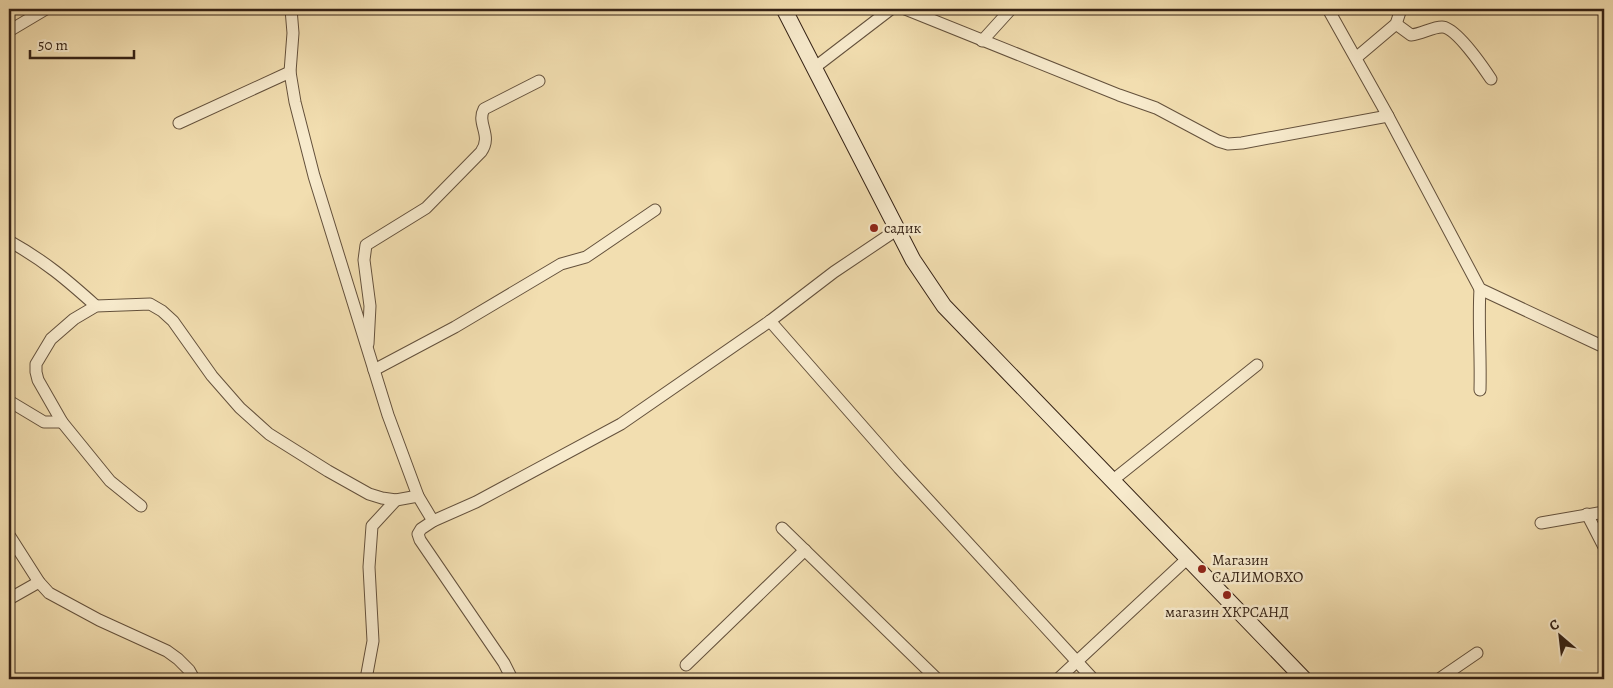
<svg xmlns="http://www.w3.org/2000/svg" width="1613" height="688" font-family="Alegreya,serif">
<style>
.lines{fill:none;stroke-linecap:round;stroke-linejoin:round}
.street-casing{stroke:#64513c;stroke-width:13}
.secondary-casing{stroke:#352215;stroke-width:17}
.street{stroke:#f7eacc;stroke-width:11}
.secondary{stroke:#f7eacc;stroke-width:15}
.poi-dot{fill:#8f2418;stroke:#f7eacc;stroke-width:2}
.labels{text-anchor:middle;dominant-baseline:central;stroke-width:5;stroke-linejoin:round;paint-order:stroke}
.poi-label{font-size:15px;fill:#352215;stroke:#f7eacc;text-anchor:start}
</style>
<rect width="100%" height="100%" fill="#f2deb0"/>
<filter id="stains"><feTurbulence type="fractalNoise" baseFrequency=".004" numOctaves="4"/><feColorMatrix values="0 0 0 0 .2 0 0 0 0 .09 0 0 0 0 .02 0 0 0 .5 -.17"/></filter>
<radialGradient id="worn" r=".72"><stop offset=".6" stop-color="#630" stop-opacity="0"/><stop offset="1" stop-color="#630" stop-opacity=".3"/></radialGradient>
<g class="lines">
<g class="street-casing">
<g id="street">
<path d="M291,9l2,24 -3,39 5,30 19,74 74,239 30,81 15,25"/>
<path d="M905,9l214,86 37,13 62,33 10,3 14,-1 146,-27 92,173 124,58"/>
<path d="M1328,9l60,107"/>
<path d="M1396,24l15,11c11,-1 21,-8 31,-8 14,0 41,40 49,52"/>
<path d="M9,31l37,-22"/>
<path d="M982,41l29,-32"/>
<path d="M1357,57l39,-33 5,-15"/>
<path d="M814,68l77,-59"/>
<path d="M179,123l111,-51"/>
<path d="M9,241c36,20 58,39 87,65"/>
<path d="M770,321l129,147 194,211"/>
<path d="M368,344l2,-38 -6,-46 2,-15 60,-37 55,-56c12,-17 -5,-28 3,-43l55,-28"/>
<path d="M374,370l81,-43 106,-63 25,-7 69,-47"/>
<path d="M1480,390c1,-34 -2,-67 0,-101"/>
<path d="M9,401l35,21h18"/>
<path d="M1113,480l144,-115"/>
<path d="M141,506l-31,-25 -48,-59 -24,-42 -2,-8v-8l15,-25 23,-20 22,-13 54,-2 12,7 11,10 39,55 28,32 29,26 59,37 41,23 13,4 14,2 22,-4"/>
<path d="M1587,514l17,33"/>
<path d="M1541,523l63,-11"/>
<path d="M782,528l155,151"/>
<path d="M9,535l30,47 10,11 50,27 68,31 11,8 11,11 5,9"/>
<path d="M9,599l30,-17"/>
<path d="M686,665l119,-115"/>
<path d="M366,679l7,-38 -4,-74 3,-41 24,-26"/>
<path d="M512,679l-8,-16 -84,-123 -2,-6 3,-5 12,-8 43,-19 145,-78 149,-103 64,-49 64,-43"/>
<path d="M1058,679l130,-121"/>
<path d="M1439,679l38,-26"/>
</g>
</g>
<g class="secondary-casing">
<path id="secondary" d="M784,9l129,251 31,46 360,373"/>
</g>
<use href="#street" class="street"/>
<use href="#secondary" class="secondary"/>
</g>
<g class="poi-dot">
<circle cx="874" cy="228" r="5"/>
<circle cx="1202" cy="569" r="5"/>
<circle cx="1227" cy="595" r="5"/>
</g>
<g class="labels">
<g class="poi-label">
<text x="884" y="228">садик</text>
<text x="1212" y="560">Магазин<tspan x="1212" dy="17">САЛИМОВХО</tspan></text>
<text x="1227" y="612" text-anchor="middle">магазин ХКРСАНД</text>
</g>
</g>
<rect width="1613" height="688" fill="none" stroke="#f2deb0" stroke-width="30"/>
<rect x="10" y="10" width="1593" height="668" fill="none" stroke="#352215" stroke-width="2.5"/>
<rect x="15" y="15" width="1583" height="658" fill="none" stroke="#352215"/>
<g transform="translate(1560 636) rotate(332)" stroke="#f7eacc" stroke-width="4" paint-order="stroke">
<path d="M0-4L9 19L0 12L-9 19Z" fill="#352215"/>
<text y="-8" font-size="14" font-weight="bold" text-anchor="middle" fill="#352215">С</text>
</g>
<path d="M30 50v8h104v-8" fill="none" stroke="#352215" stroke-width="2.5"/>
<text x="38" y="50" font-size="15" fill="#352215" stroke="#f7eacc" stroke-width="4" paint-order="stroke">50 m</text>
<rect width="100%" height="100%" filter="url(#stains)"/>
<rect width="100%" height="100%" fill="url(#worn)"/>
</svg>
